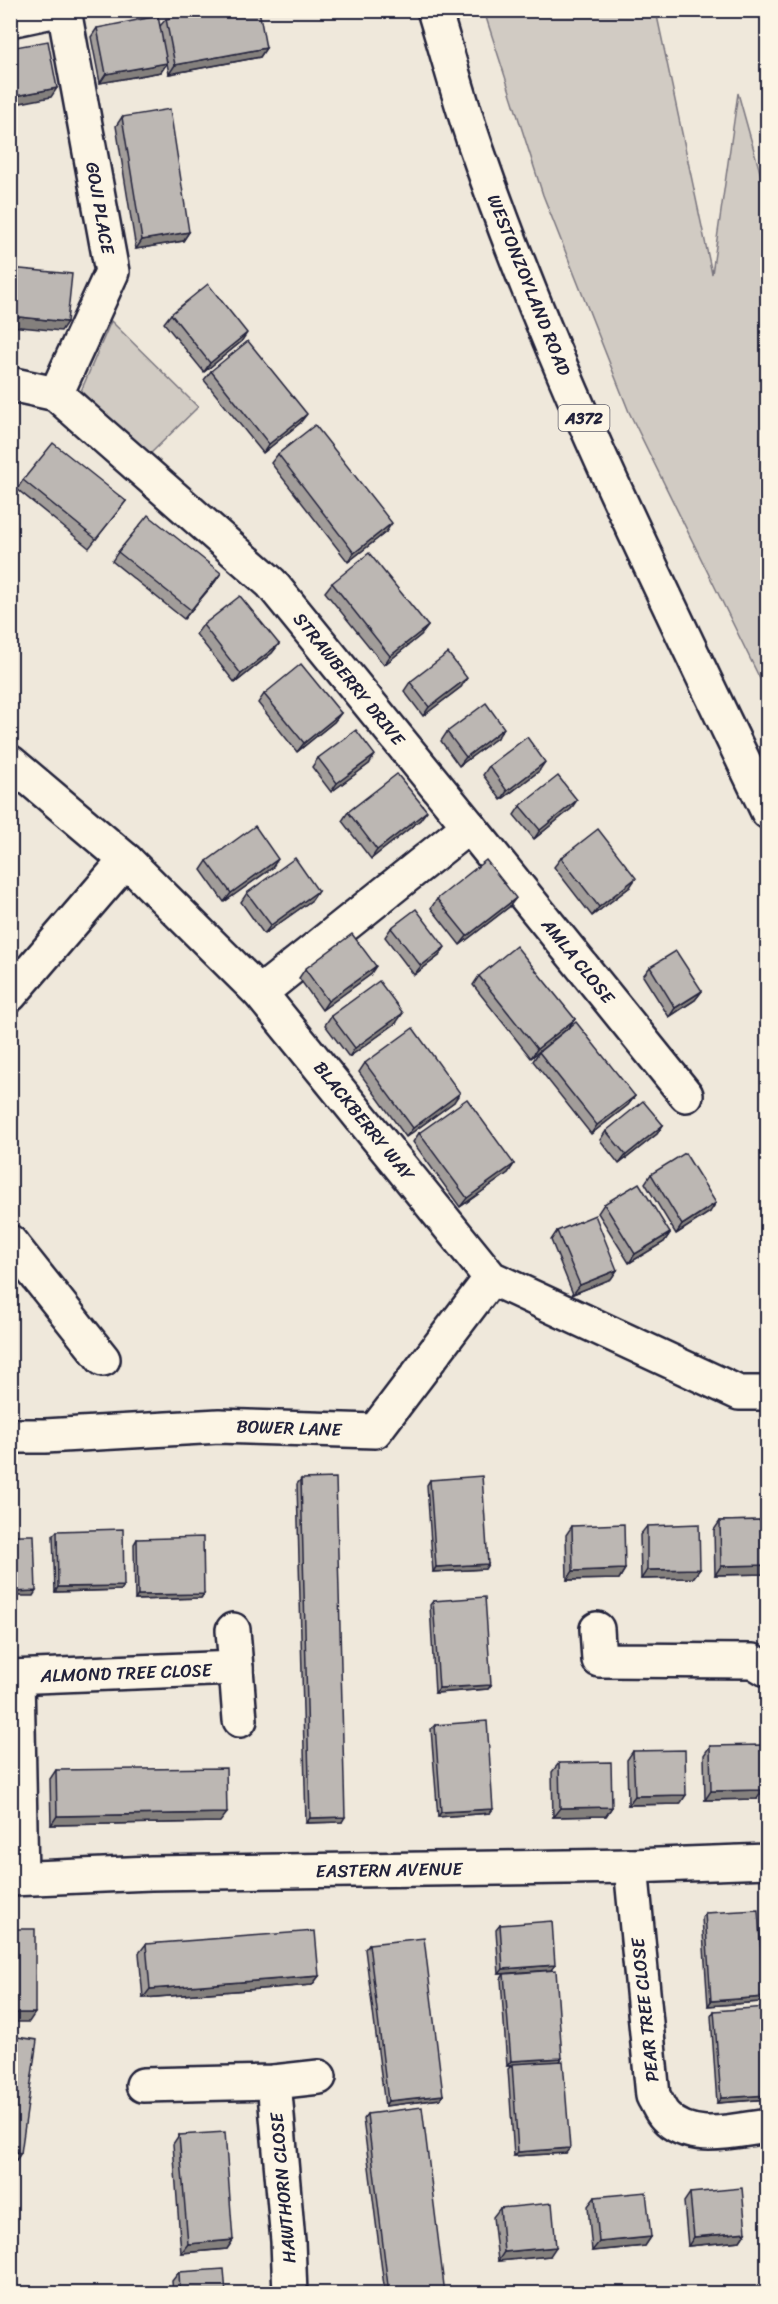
<svg xmlns="http://www.w3.org/2000/svg" width="778" height="2304" font-family="Sriracha,sans-serif">
<style>
.green{fill:#d1cbc3;stroke:#7a767f;stroke-width:1.5}
.lines{fill:none;stroke-linecap:round;stroke-linejoin:round}
.minor-casing{stroke:#22223b;stroke-width:38}
.primary-casing{stroke:#22223b;stroke-width:38}
.minor{stroke:#fcf5e5;stroke-width:33}
.primary{stroke:#fcf5e5;stroke-width:33}
.wall{fill:#a29d9a;stroke:#22223b;stroke-width:1.5}
.shaded-wall{fill:#84807d;stroke:#22223b;stroke-width:1.5}
.building{fill:#bcb7b3;stroke:#22223b;stroke-width:1.5}
.labels{text-anchor:middle;dominant-baseline:central;stroke-width:4.5;stroke-linejoin:round;paint-order:stroke}
.shield{fill:#fcf5e5;stroke:#63616e;stroke-width:1.5}
.shield-label{font-size:16px;font-weight:bold;fill:#22223b}
.street-label{font-size:18px;fill:#22223b;stroke:#fcf5e5}
</style>
<rect width="100%" height="100%" fill="#efe8db"/>
<filter id="ink" filterUnits="userSpaceOnUse"><feTurbulence type="fractalNoise" baseFrequency=".0167" numOctaves="2"/><feDisplacementMap in="SourceGraphic" scale="12" xChannelSelector="R" yChannelSelector="G"/><feConvolveMatrix kernelMatrix="1 2 1 2 8 2 1 2 1" color-interpolation-filters="sRGB"/></filter>
<g filter="url(#ink)">
<g class="green">
<path d="M484,11h172l56,263 26,-181 29,104v496l-138,-281 -86,-217z"/>
<path d="M111,321l87,86 -51,50 -66,-66z"/>
</g>
<g class="lines">
<g class="minor-casing">
<g id="minor">
<path d="M10,20l47,-10"/>
<path d="M10,384l46,10 215,189 198,243 -209,167"/>
<path d="M56,394l56,-122 -48,-262"/>
<path d="M10,762l116,98 134,133 231,285 248,115h29"/>
<path d="M469,826l217,269"/>
<path d="M10,995l116,-135"/>
<path d="M10,1242l93,117"/>
<path d="M10,1436h35l174,-10 156,5 116,-153"/>
<path d="M597,1629l2,31 154,1 15,9"/>
<path d="M233,1630l7,90"/>
<path d="M10,1677l226,-9"/>
<path d="M17,1677l4,201"/>
<path d="M631,1866l22,230c4,6 7,15 12,20 25,28 71,14 103,10"/>
<path d="M10,1879l141,-6 480,-7 137,-5"/>
<path d="M274,2082l14,159 2,53"/>
<path d="M143,2085l131,-3 45,-5"/>
</g>
</g>
<g class="primary-casing">
<path id="primary" d="M434,10c15,48 27,96 44,143 78,227 187,443 290,659"/>
</g>
<use href="#minor" class="minor"/>
<use href="#primary" class="primary"/>
</g>
<g class="wall">
<path d="M166,19l100,29 -6,9 -91,17 -2,-11 -6,9 -61,11 -9,-46 6,-9 63,-2z"/>
<path d="M122,117l67,115 -6,9 -47,8 -20,-123z"/>
<path d="M171,314l70,28 -37,30 -40,-49z"/>
<path d="M211,371l89,52 -37,30 -59,-73z"/>
<path d="M278,454l108,78 -38,30 -77,-99z"/>
<path d="M23,480l103,21 -37,47 -72,-59z"/>
<path d="M118,552l103,21 -37,46 -72,-58z"/>
<path d="M332,583l96,43 -7,9 -37,30 -59,-73z"/>
<path d="M203,625l76,19 -7,9 -37,30 -39,-49z"/>
<path d="M410,682l51,5 -38,29 -19,-25z"/>
<path d="M264,694l77,19 -7,9 -37,30 -39,-49z"/>
<path d="M447,732l51,5 -39,29 -18,-25z"/>
<path d="M318,758l51,6 -38,28 -19,-25z"/>
<path d="M489,766l50,5 -38,29 -18,-25z"/>
<path d="M520,806l51,3 -37,30 -20,-24z"/>
<path d="M348,812l72,8 -49,39 -29,-38z"/>
<path d="M561,858l69,29 -38,29 -38,-49z"/>
<path d="M207,861l65,7 -48,34 -23,-32z"/>
<path d="M318,891l-6,9 -48,34 -23,-32 6,-9z"/>
<path d="M437,899l72,8 -49,38 -29,-37z"/>
<path d="M391,928l48,28 -25,19 -29,-38z"/>
<path d="M650,967l52,24 -7,9 -26,17 -26,-41z"/>
<path d="M305,969l65,6 -48,35 -23,-32z"/>
<path d="M479,976l96,43 -7,9 -37,30 -58,-73z"/>
<path d="M331,1016l65,7 -47,34 -24,-32z"/>
<path d="M539,1052l96,44 -7,9 -37,29 -58,-73z"/>
<path d="M365,1063l89,39 -48,35 -47,-65z"/>
<path d="M663,1125l-6,9 -38,30 -19,-24 6,-9z"/>
<path d="M419,1133l95,31 -6,9 -48,34 -47,-65z"/>
<path d="M651,1174l59,38 -34,22 -31,-51z"/>
<path d="M604,1204l66,29 -6,9 -35,21 -31,-50z"/>
<path d="M557,1231l60,39 -6,9 -38,15 -22,-54z"/>
<path d="M301,1479l41,343 -36,1 -9,-339z"/>
<path d="M430,1480l58,84 -3,5 -52,3 -6,-87z"/>
<path d="M768,1520l-1,54 -52,1 -1,-45 6,-9z"/>
<path d="M572,1526l53,43 -6,10 -52,1 -1,-45z"/>
<path d="M647,1526l53,43 -7,9 -52,1 -1,-44z"/>
<path d="M57,1531l64,59 -66,2 -2,-57z"/>
<path d="M137,1539l67,55 -3,4 -66,2 -1,-56z"/>
<path d="M433,1601l58,84 -3,4 -53,4 -5,-88z"/>
<path d="M435,1725l55,88 -52,4 -7,-88z"/>
<path d="M710,1746l47,53 -52,1 -1,-45z"/>
<path d="M633,1751l47,53 -52,1 -1,-45z"/>
<path d="M559,1763l53,44 -6,9 -53,1 -1,-45z"/>
<path d="M56,1770l164,52 -169,3 -1,-46z"/>
<path d="M705,1913l59,84 -4,5 -52,4 -6,-88z"/>
<path d="M500,1925l51,45 -52,4 -3,-44z"/>
<path d="M146,1944l173,32 -7,9 -169,13 -4,-45z"/>
<path d="M369,1944l74,151 -3,4 -55,7 -20,-157z"/>
<path d="M504,1974l56,87 6,92 -52,3 -6,-87 3,-3h-4l-6,-87z"/>
<path d="M714,2011l54,88 -51,4 -6,-87z"/>
<path d="M367,2114l78,180h-60l-22,-175z"/>
<path d="M179,2135l54,105 -6,9 -46,4 -8,-109z"/>
<path d="M690,2193l56,39 -6,9 -52,5 -4,-44z"/>
<path d="M595,2197l56,40 -6,9 -53,5 -4,-45z"/>
<path d="M500,2208l50,48 -52,5 -5,-44z"/>
<path d="M179,2272l47,22h-53l-1,-13z"/>
</g>
<g class="shaded-wall">
<path d="M266,48l-6,9 -91,17 6,-9z"/>
<path d="M167,63l-6,9 -61,11 6,-9z"/>
<path d="M57,88l-6,9 -41,8v-8z"/>
<path d="M189,232l-6,9 -47,8 6,-9z"/>
<path d="M10,316l57,6 -6,9 -51,-5z"/>
<path d="M247,333l-6,9 -37,30 6,-9z"/>
<path d="M307,414l-7,9 -37,30 6,-9z"/>
<path d="M392,523l-6,9 -38,30 6,-9z"/>
<path d="M221,573l-6,9 -31,37 7,-9z"/>
<path d="M428,626l-7,9 -37,30 6,-9z"/>
<path d="M279,644l-7,9 -37,30 6,-9z"/>
<path d="M467,678l-6,9 -38,29 6,-9z"/>
<path d="M341,713l-7,9 -37,30 7,-9z"/>
<path d="M504,728l-6,9 -39,29 7,-9z"/>
<path d="M375,755l-6,9 -38,28 6,-9z"/>
<path d="M545,762l-6,9 -38,29 6,-9z"/>
<path d="M577,800l-6,9 -37,30 6,-9z"/>
<path d="M427,811l-7,9 -49,39 6,-9z"/>
<path d="M278,859l-6,9 -48,34 7,-9z"/>
<path d="M636,878l-6,9 -38,29 7,-9z"/>
<path d="M318,891l-6,9 -48,34 7,-9z"/>
<path d="M516,898l-7,9 -49,38 7,-9z"/>
<path d="M445,947l-6,9 -25,19 7,-9z"/>
<path d="M376,966l-6,9 -48,35 6,-9z"/>
<path d="M702,991l-7,9 -26,17 6,-9z"/>
<path d="M403,1013l-7,10 -47,34 6,-9z"/>
<path d="M575,1019l-7,9 -37,30 6,-9z"/>
<path d="M460,1093l-6,9 -48,35 7,-9z"/>
<path d="M635,1096l-7,9 -37,29 6,-9z"/>
<path d="M663,1125l-6,9 -38,30 7,-9z"/>
<path d="M514,1164l-6,9 -48,34 7,-9z"/>
<path d="M716,1203l-6,9 -34,22 6,-9z"/>
<path d="M670,1233l-6,9 -35,21 6,-9z"/>
<path d="M617,1270l-6,9 -38,15 7,-9z"/>
<path d="M488,1564l-3,5 -52,3 3,-5z"/>
<path d="M768,1565l-1,9 -52,1 6,-9z"/>
<path d="M625,1569l-6,10 -52,1 6,-9z"/>
<path d="M700,1569l-7,9 -52,1 6,-9z"/>
<path d="M124,1586l-3,4 -66,2 3,-5z"/>
<path d="M36,1591l-3,5h-23v-4z"/>
<path d="M204,1594l-3,4 -66,2 3,-5z"/>
<path d="M491,1685l-3,4 -53,4 4,-5z"/>
<path d="M763,1790l-6,9 -52,1 6,-9z"/>
<path d="M686,1795l-6,9 -52,1 7,-9z"/>
<path d="M612,1807l-6,9 -53,1 7,-9z"/>
<path d="M493,1809l-3,4 -52,4 3,-5z"/>
<path d="M227,1813l-7,9 -169,3 6,-9z"/>
<path d="M345,1817l-3,5 -36,1 4,-5z"/>
<path d="M555,1965l-4,5 -52,4 4,-5z"/>
<path d="M319,1976l-7,9 -169,13 7,-9z"/>
<path d="M764,1997l-4,5 -52,4 3,-5z"/>
<path d="M10,2013h25l-6,9h-19z"/>
<path d="M562,2058l-3,5 -52,3 4,-5z"/>
<path d="M443,2095l-3,4 -55,7 3,-5z"/>
<path d="M768,2095v4l-51,4 4,-5z"/>
<path d="M570,2148l-4,5 -52,3 4,-4z"/>
<path d="M10,2151l11,2 -6,9 -5,-1z"/>
<path d="M746,2232l-6,9 -52,5 6,-9z"/>
<path d="M651,2237l-6,9 -53,5 7,-9z"/>
<path d="M233,2240l-6,9 -46,4 7,-9z"/>
<path d="M556,2247l-6,9 -52,5 6,-9z"/>
</g>
<g class="building">
<path d="M209,10h50l7,38 -91,17 -9,-46z"/>
<path d="M158,16l9,47 -61,11 -9,-46z"/>
<path d="M48,41l9,47 -47,9v-49z"/>
<path d="M170,109l19,123 -47,8 -20,-123z"/>
<path d="M10,268l62,6 -5,48 -57,-6z"/>
<path d="M208,284l39,49 -37,30 -39,-49z"/>
<path d="M248,341l59,73 -38,30 -58,-73z"/>
<path d="M315,425l77,98 -38,30 -76,-99z"/>
<path d="M53,443l73,58 -30,38 -73,-59z"/>
<path d="M148,515l73,58 -30,37 -73,-58z"/>
<path d="M369,553l59,73 -38,30 -58,-73z"/>
<path d="M240,596l39,48 -38,30 -38,-49z"/>
<path d="M448,653l19,25 -38,29 -19,-25z"/>
<path d="M301,664l40,49 -37,30 -40,-49z"/>
<path d="M486,703l18,25 -38,29 -19,-25z"/>
<path d="M356,730l19,25 -38,28 -19,-25z"/>
<path d="M527,737l18,25 -38,29 -18,-25z"/>
<path d="M397,774l30,37 -50,39 -29,-38z"/>
<path d="M558,776l19,24 -37,30 -20,-24z"/>
<path d="M255,826l23,33 -47,34 -24,-32z"/>
<path d="M598,829l38,49 -37,29 -38,-49z"/>
<path d="M295,858l23,33 -47,34 -24,-32z"/>
<path d="M486,860l30,38 -49,38 -30,-37z"/>
<path d="M416,909l29,38 -24,19 -30,-38z"/>
<path d="M352,934l24,32 -48,35 -23,-32z"/>
<path d="M516,946l59,73 -38,30 -58,-73z"/>
<path d="M676,951l26,40 -27,17 -25,-41z"/>
<path d="M379,981l24,32 -48,35 -24,-32z"/>
<path d="M576,1022l59,74 -38,29 -58,-73z"/>
<path d="M413,1028l47,65 -47,35 -48,-65z"/>
<path d="M467,1099l47,65 -47,34 -48,-65z"/>
<path d="M643,1101l20,24 -37,30 -20,-24z"/>
<path d="M685,1153l31,50 -34,22 -31,-51z"/>
<path d="M639,1183l31,50 -35,21 -31,-50z"/>
<path d="M595,1215l22,55 -37,15 -23,-54z"/>
<path d="M482,1476l6,88 -52,3 -6,-87z"/>
<path d="M336,1478l9,339 -35,1 -9,-339z"/>
<path d="M768,1520v45l-47,1 -1,-45z"/>
<path d="M624,1524l1,45 -52,2 -1,-45z"/>
<path d="M699,1524l1,45 -53,1v-44z"/>
<path d="M123,1529l1,57 -66,1 -1,-56z"/>
<path d="M10,1535h24l2,56 -26,1z"/>
<path d="M203,1537l1,57 -66,1 -1,-56z"/>
<path d="M485,1597l6,88 -52,3 -6,-87z"/>
<path d="M487,1721l6,88 -52,3 -6,-87z"/>
<path d="M762,1745l1,45 -52,1 -1,-45z"/>
<path d="M685,1750l1,45 -51,1 -2,-45z"/>
<path d="M611,1762l1,45 -52,1 -1,-45z"/>
<path d="M226,1768l1,45 -170,3 -1,-46z"/>
<path d="M758,1910l6,87 -53,4 -6,-88z"/>
<path d="M552,1921l3,44 -52,4 -3,-44z"/>
<rect x="10" y="1929" width="25" height="84"/>
<path d="M315,1931l4,45 -169,13 -4,-45z"/>
<path d="M424,1938l19,157 -55,6 -19,-157z"/>
<path d="M556,1970l6,88 -51,3 -7,-87z"/>
<path d="M767,2007l1,14v74l-47,3 -7,-87z"/>
<path d="M10,2036l27,4 -16,113 -11,-2z"/>
<path d="M563,2061l7,87 -52,4 -6,-88z"/>
<path d="M422,2107l23,187h-56l-22,-180z"/>
<path d="M225,2132l8,108 -45,4 -9,-109z"/>
<path d="M742,2188l4,44 -52,5 -4,-44z"/>
<path d="M646,2192l5,45 -52,5 -4,-45z"/>
<path d="M552,2203l4,44 -52,5 -4,-44z"/>
<path d="M224,2269l2,25h-46l-1,-22z"/>
</g>
</g>
<g class="labels">
<rect class="shield" x="558.5" y="405" width="51" height="26" rx="4.5"/>
<g class="shield-label">
<text x="584" y="418">A372</text>
</g>
<g class="street-label">
<text transform="translate(100 208) rotate(80)">GOJI PLACE</text>
<text transform="translate(529 285) rotate(68)">WESTONZOYLAND ROAD</text>
<text transform="translate(349 679) rotate(51)">STRAWBERRY DRIVE</text>
<text transform="translate(578 961) rotate(51)">AMLA CLOSE</text>
<text transform="translate(364 1121) rotate(51)">BLACKBERRY WAY</text>
<text transform="translate(289 1428) rotate(2)">BOWER LANE</text>
<text transform="translate(126 1673) rotate(-2)">ALMOND TREE CLOSE</text>
<text transform="translate(389 1870) rotate(-1)">EASTERN AVENUE</text>
<text transform="translate(645 2010) rotate(-96)">PEAR TREE CLOSE</text>
<text transform="translate(283 2188) rotate(-95)">HAWTHORN CLOSE</text>
</g>
</g>
<rect width="778" height="2304" fill="none" stroke="#fcf5e5" stroke-width="36"/>
<rect x="18" y="18" width="742" height="2268" fill="none" stroke="#22223b" stroke-width="2" filter="url(#ink)"/>
</svg>
